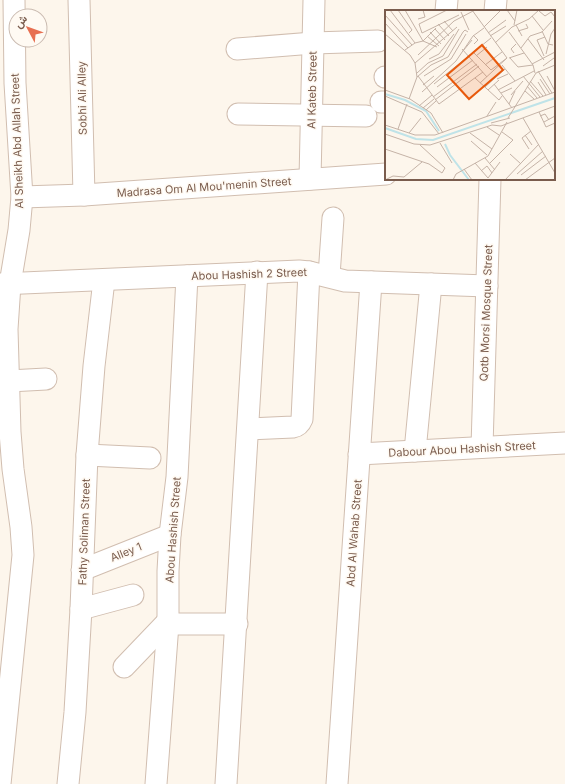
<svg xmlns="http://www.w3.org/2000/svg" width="565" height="784" font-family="Inter,Vazirmatn,sans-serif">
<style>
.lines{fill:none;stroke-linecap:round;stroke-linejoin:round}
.minor-casing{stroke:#d1beb0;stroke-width:23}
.minor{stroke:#fff;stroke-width:21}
.labels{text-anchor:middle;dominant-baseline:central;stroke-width:3;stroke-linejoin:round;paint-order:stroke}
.street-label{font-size:11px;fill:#7a5c4d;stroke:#fffaf3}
.inset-river{fill:none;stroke:#bfe3e8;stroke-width:2}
.inset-road{fill:none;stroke:#c5b3a7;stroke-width:1}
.view{fill:#e8590c;fill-opacity:0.15;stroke:#e8590c;stroke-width:2}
.inset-edge{fill:none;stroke:#7a5c4d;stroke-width:2}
</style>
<rect width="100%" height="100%" fill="#fdf6ec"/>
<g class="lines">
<g class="minor-casing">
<g id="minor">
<path d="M79,0l5,195"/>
<path d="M446,11l1,-11"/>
<path d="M495,11l1,-11"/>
<path d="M237,49l76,-6 65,-2"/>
<path d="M385,77h1"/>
<path d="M381,102h5"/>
<path d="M238,114l128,2"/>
<path d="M310,179l4,-179"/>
<path d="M22,197l62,-2 302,-21"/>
<path d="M329,276l4,-58"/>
<path d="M0,284l299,-13 10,1 36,9 142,5"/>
<path d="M9,381l37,-2"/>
<path d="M248,429l45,-2c5,-1 7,-3 9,-8l7,-147"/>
<path d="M482,447l8,-268"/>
<path d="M415,451l16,-167"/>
<path d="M359,454l206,-11"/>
<path d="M87,455l63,3"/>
<path d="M82,570l88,-35"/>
<path d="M81,609l52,-14"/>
<path d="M168,624h69"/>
<path d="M124,667l44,-46"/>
<path d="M0,784l23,-229 -2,-28 -8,-58 -3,-37 -3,-103 3,-45 9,-54 3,-33 -7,-114 -1,-83"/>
<path d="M68,784l7,-72 6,-103 6,-154 7,-89 10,-86"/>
<path d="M156,784l12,-160v-53l2,-36 7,-58 10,-201"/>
<path d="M226,784l31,-512"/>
<path d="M337,784l34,-502"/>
</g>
</g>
<use href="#minor" class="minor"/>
</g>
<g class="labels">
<g class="street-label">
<text transform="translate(312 90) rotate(-89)">Al Kateb Street</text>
<text transform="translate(82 98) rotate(-91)">Sobhi Ali Alley</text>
<text transform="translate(17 141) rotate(-92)">Al Sheikh Abd Allah Street</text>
<text transform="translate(204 187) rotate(-4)">Madrasa Om Al Mou'menin Street</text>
<text transform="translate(249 274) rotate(-2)">Abou Hashish 2 Street</text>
<text transform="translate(486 313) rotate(-88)">Qotb Morsi Mosque Street</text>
<text transform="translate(462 449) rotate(-3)">Dabour Abou Hashish Street</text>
<text transform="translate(173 530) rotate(-86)">Abou Hashish Street</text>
<text transform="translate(84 532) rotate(-88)">Fathy Soliman Street</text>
<text transform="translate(354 533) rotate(-86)">Abd Al Wahab Street</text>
<text transform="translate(126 552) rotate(-22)">Alley 1</text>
</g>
</g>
<g transform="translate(385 10)">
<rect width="170" height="170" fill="#fdf6ec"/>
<path class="inset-river" d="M0,84l20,6 21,11 13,20M0,118l31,11 17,1 122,-42M60,134l5,11 19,25"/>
<path class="inset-road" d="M5,0l25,33M13,0l14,20 -3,3M20,0l18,31 14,6M62,0l-28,14 3,9 37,-18M87,0l35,48M122,0l8,11M154,1l6,5 6,-4 4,5M76,2l8,18M0,5l27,30M147,6l11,14M33,9l7,-2 -2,-7M59,11l9,10M0,13l23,25M53,14l11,12M129,15l3,-15M131,15l6,11M99,17l17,-17M50,19l10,11M133,21l10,-3 -2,-4M157,21l6,13 5,1M45,22l11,12M124,22l24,33 2,8M103,23l18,-13M0,24l25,21 5,8 2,14 -8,22M88,25l5,5 -4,4M42,26l12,10M105,26l16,-10M143,29l16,21M110,33l17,-16 17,-8 10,-9M136,38l9,-12 12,-4 10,-11M77,39l25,28M20,40l10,-7 8,-2 13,-13M78,41l9,-11M89,43l17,17 16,-12M129,43l-3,-4 5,-5M161,44l5,-20 4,-6M33,45l36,-34 21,-11M91,46l11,-9M159,46l-7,-16 8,-3M124,48l15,-5M125,48l8,9 15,-2M44,49l10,-5 15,-20M30,53l42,-36M147,54l23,-12M100,55l17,-13M117,55l13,16M158,56l11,-8M153,61l14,22M32,63l11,-10 15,-7 16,-27M33,66l21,28 44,-32M39,66l27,-17 15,-25M138,66l17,21M162,66l8,15M32,67l14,-12 17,-8 15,-25 2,-2 3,2M90,68l24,22 3,-4M112,69l11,-5M155,69l10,15M145,71l13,15M153,72l8,13M95,73l27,-25M49,74l57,-46M109,74l18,24M38,75l11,-9M142,76l10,12M52,77l36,-27M100,77l20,-18M0,80l25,9 21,14 12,20M103,80l11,-10M113,80l36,-19M140,81l9,8M37,82l34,-31 17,-25 11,-8M116,83l11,-5M126,85l12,-14M0,86l37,16 17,22M48,87l44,-33M50,90l44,-34M124,94l6,-13M34,96l13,-11M38,98l11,-9M41,100l10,-9M154,102l7,15 9,-4M102,106l9,-14M155,106l5,-2 4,6M123,108l28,-45 19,-8M138,108l32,55M159,112l11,-6M106,113l19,-5M0,115l30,10h20l120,-43M102,117l12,8M13,119l9,-25M24,123l12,-15M85,123l22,16M0,124l29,10 16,1 62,-20 9,1 54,-20M140,125l7,10M86,131l16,14M55,133l12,20M0,139l44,15 13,9 3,-5 -25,-23M144,139l-7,-11 9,-7M125,144l11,10M100,148l10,12M90,153l13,15 12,-16M105,153l23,-23 -11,-8M79,159l8,11M96,161l6,-5 5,7M132,164l26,-23M136,165l25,-19M0,170l8,-4 11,1 18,-15M68,170l3,-6 32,-18 19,-34M120,170l34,-36M140,170l30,-22"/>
<path class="view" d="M97,35l21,25 -34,29 -22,-24z"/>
<rect width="170" height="170" class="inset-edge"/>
</g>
<g transform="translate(28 28) rotate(311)"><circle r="19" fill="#fffaf3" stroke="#cabbb1"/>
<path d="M0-3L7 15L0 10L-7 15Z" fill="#e76f51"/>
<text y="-6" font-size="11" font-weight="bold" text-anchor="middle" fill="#7a5c4d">ش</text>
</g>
</svg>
